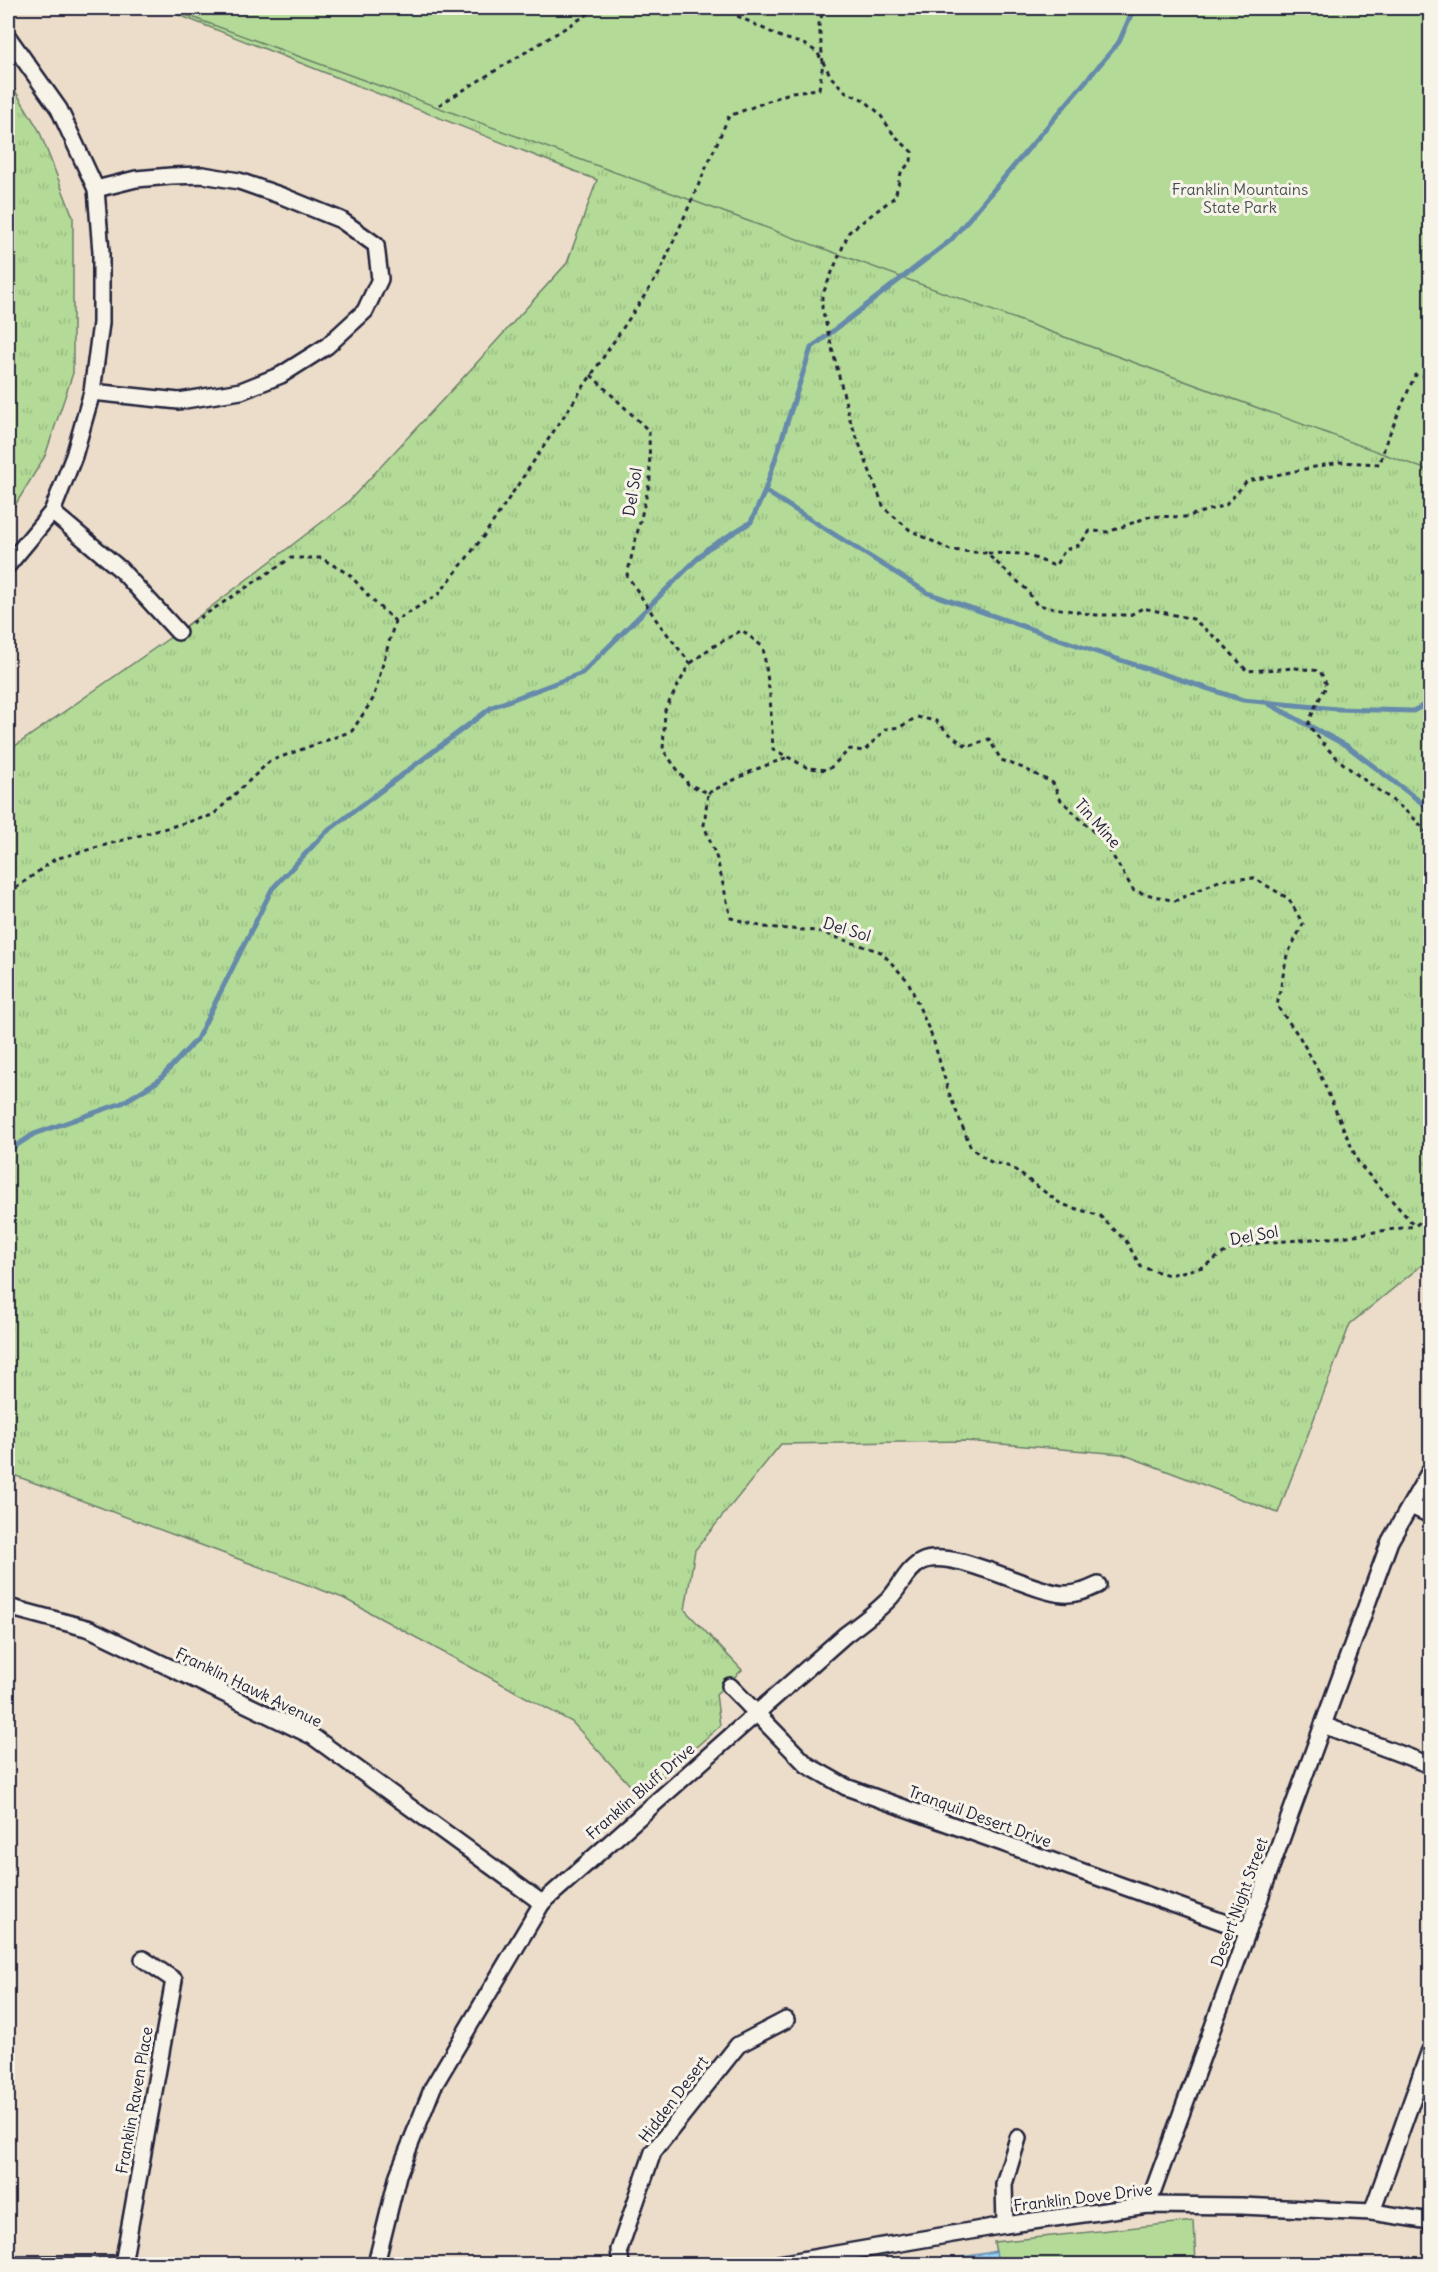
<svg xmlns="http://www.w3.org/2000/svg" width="1438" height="2272" font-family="Delius,sans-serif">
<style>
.grass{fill:url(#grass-tufts);stroke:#6a7e69;stroke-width:1.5}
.park{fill:#b3db97;stroke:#6a7e69;stroke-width:1.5}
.water{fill:#94d0f4;stroke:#668aaa;stroke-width:1.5}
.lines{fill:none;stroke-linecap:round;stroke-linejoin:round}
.stream{stroke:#668aaa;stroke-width:5}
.street-casing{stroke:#22223b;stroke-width:20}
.path{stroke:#22223b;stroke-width:3;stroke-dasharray:4.5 4.5;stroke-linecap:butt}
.street{stroke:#f7f3e8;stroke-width:15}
.labels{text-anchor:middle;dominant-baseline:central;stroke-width:6;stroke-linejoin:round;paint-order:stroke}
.park-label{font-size:16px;fill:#465052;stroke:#f7f3e8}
.street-label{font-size:16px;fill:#22223b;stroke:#f7f3e8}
</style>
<defs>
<pattern id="grass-tufts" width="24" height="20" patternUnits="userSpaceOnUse" patternTransform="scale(1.5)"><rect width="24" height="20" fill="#b3db97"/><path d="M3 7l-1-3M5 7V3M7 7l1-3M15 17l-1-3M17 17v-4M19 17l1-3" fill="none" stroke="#9abc83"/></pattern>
</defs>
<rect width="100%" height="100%" fill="#ecddca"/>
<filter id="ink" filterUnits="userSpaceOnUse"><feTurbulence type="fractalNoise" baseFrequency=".0167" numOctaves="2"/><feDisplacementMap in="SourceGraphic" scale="12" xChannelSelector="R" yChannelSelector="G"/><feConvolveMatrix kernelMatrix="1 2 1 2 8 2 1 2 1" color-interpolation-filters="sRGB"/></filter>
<g filter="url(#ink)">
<g class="grass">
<path d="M161,8h1269v1253l-8,4 -72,59 -72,189 -156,-59 -158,-13 -183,3 -86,106 -10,60 57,60 -26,24 4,32 -80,70 -68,-74 -229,-124 -335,-125v-722l170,-119 169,-129 125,-135 95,-105 30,-83z"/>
<path d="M8,79l31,51 34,87v156l-28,83 -37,61z"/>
</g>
<g class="park">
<path d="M167,8h1263v463z"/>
<path d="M1194,2221l2,43h-198l-4,-22z"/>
</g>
<path class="water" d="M996,2251l2,13h-80l69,-11z"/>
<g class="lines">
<g class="stream">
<path d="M765,491l163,102 180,63 135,44 94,9 76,2 17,-9"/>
<path d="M1269,704l78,42 83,63"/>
<path d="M8,1151l26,-17 88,-31 36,-22 39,-42 75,-150 53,-56 167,-126 90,-34 125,-124 44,-27 14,-31 46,-143 140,-108 168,-198 15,-34"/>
</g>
<g class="street-casing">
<g id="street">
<path d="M8,37l51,72 37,80 5,63v71l-9,69 -18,64 -22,56 -44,53"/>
<path d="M92,392l87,9 62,-10 40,-16 46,-29 38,-35 15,-32 -4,-34 -35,-25 -59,-24 -43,-15 -36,-6 -32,1 -35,3 -40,10"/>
<path d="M52,512l68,57 58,63"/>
<path d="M1411,1506l19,9"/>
<path d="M8,1607l82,22 222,107 230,167"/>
<path d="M730,1686l77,79 39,22 402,144"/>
<path d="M1323,1725l107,40"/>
<path d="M1148,2205l242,-664 40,-70"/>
<path d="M1372,2212l58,-162"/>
<path d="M1005,2225l-1,-41 14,-46"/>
<path d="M8,2264h116"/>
<path d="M123,2264l51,-284 -31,-21"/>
<path d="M376,2264l22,-89 35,-88 109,-184 303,-268c15,-11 30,-22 43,-35 12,-12 18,-30 33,-38 30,-16 109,30 142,32 13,1 24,-4 35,-9"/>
<path d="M621,2264l-2,-14 34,-98 85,-107 48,-25"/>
<path d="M778,2264l227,-39 143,-20 94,1 130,6 58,9"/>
</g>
</g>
<g class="path">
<path d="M721,8l60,29 25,8 11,7 15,26 14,14 18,8 15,13 15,22 18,17 -1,9 -10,12 -6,24 -46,35 -27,64v12l28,112 34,88 26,22 40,20 36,3 40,36 11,16 59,10h34l13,-7 50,11 30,25 24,27 49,-3 24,3 7,14 -12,22 -7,18c9,10 17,22 27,31 30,29 71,47 95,81"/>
<path d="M439,105l159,-97"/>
<path d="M591,375l58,56 1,50 -23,94 30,46 33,42 -25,47 -2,40 25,34 20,9 -4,32 13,34 14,59 32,9 54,4 64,21 27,29 25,58 16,54 22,55 20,14 20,5 50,37 39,12 26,25 15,26 28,8 34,-8 25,-17 31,-7 82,-6 74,-11 15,-12"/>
<path d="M988,553l36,1 31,12 10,-16 14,-5 11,-14 18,1 43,-16 34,1 41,-12 21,-24 92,-19 41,2 6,-22 29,-67 15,1"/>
<path d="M192,623l99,-65h30l29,17 22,25 23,21"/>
<path d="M691,663l18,-14 33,-19 21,17 7,48 3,54 35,19 20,2 22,-21 14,2 22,-22 14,-2 17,-10 19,4 17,16 15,10 21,-8 12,21 22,8 30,15 7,16 45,44 29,48 41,10 46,-21 33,-2 35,21 14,25 -16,31 -10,51 22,30 19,34 41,94 56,62"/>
<path d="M708,793l46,-23 34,-13"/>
<path d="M8,894l47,-35 158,-44 57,-54 82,-30 21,-32 22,-78 44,-27 44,-57 176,-263 70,-158 63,-24 27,-3 4,-26 -4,-39 5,-16"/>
</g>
<use href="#street" class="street"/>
</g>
</g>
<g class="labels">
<g class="park-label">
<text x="1240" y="189">Franklin Mountains<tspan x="1240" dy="18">State Park</tspan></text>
</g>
<g class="street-label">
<text transform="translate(632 492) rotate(-81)">Del Sol</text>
<text transform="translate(1098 823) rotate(48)">Tin Mine</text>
<text transform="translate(847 929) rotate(17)">Del Sol</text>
<text transform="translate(1254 1235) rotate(-10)">Del Sol</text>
<text transform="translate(249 1687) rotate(26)">Franklin Hawk Avenue</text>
<text transform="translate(640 1791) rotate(-41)">Franklin Bluff Drive</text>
<text transform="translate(980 1816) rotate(20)">Tranquil Desert Drive</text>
<text transform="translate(1239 1902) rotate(-70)">Desert Night Street</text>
<text transform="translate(673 2099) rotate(-53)">Hidden Desert</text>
<text transform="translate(134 2100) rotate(-80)">Franklin Raven Place</text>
<text transform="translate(1083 2197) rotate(-7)">Franklin Dove Drive</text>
</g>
</g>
<rect width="1438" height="2272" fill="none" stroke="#f7f3e8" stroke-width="30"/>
<rect x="15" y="15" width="1408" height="2242" fill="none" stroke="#22223b" stroke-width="2" filter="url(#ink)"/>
</svg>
